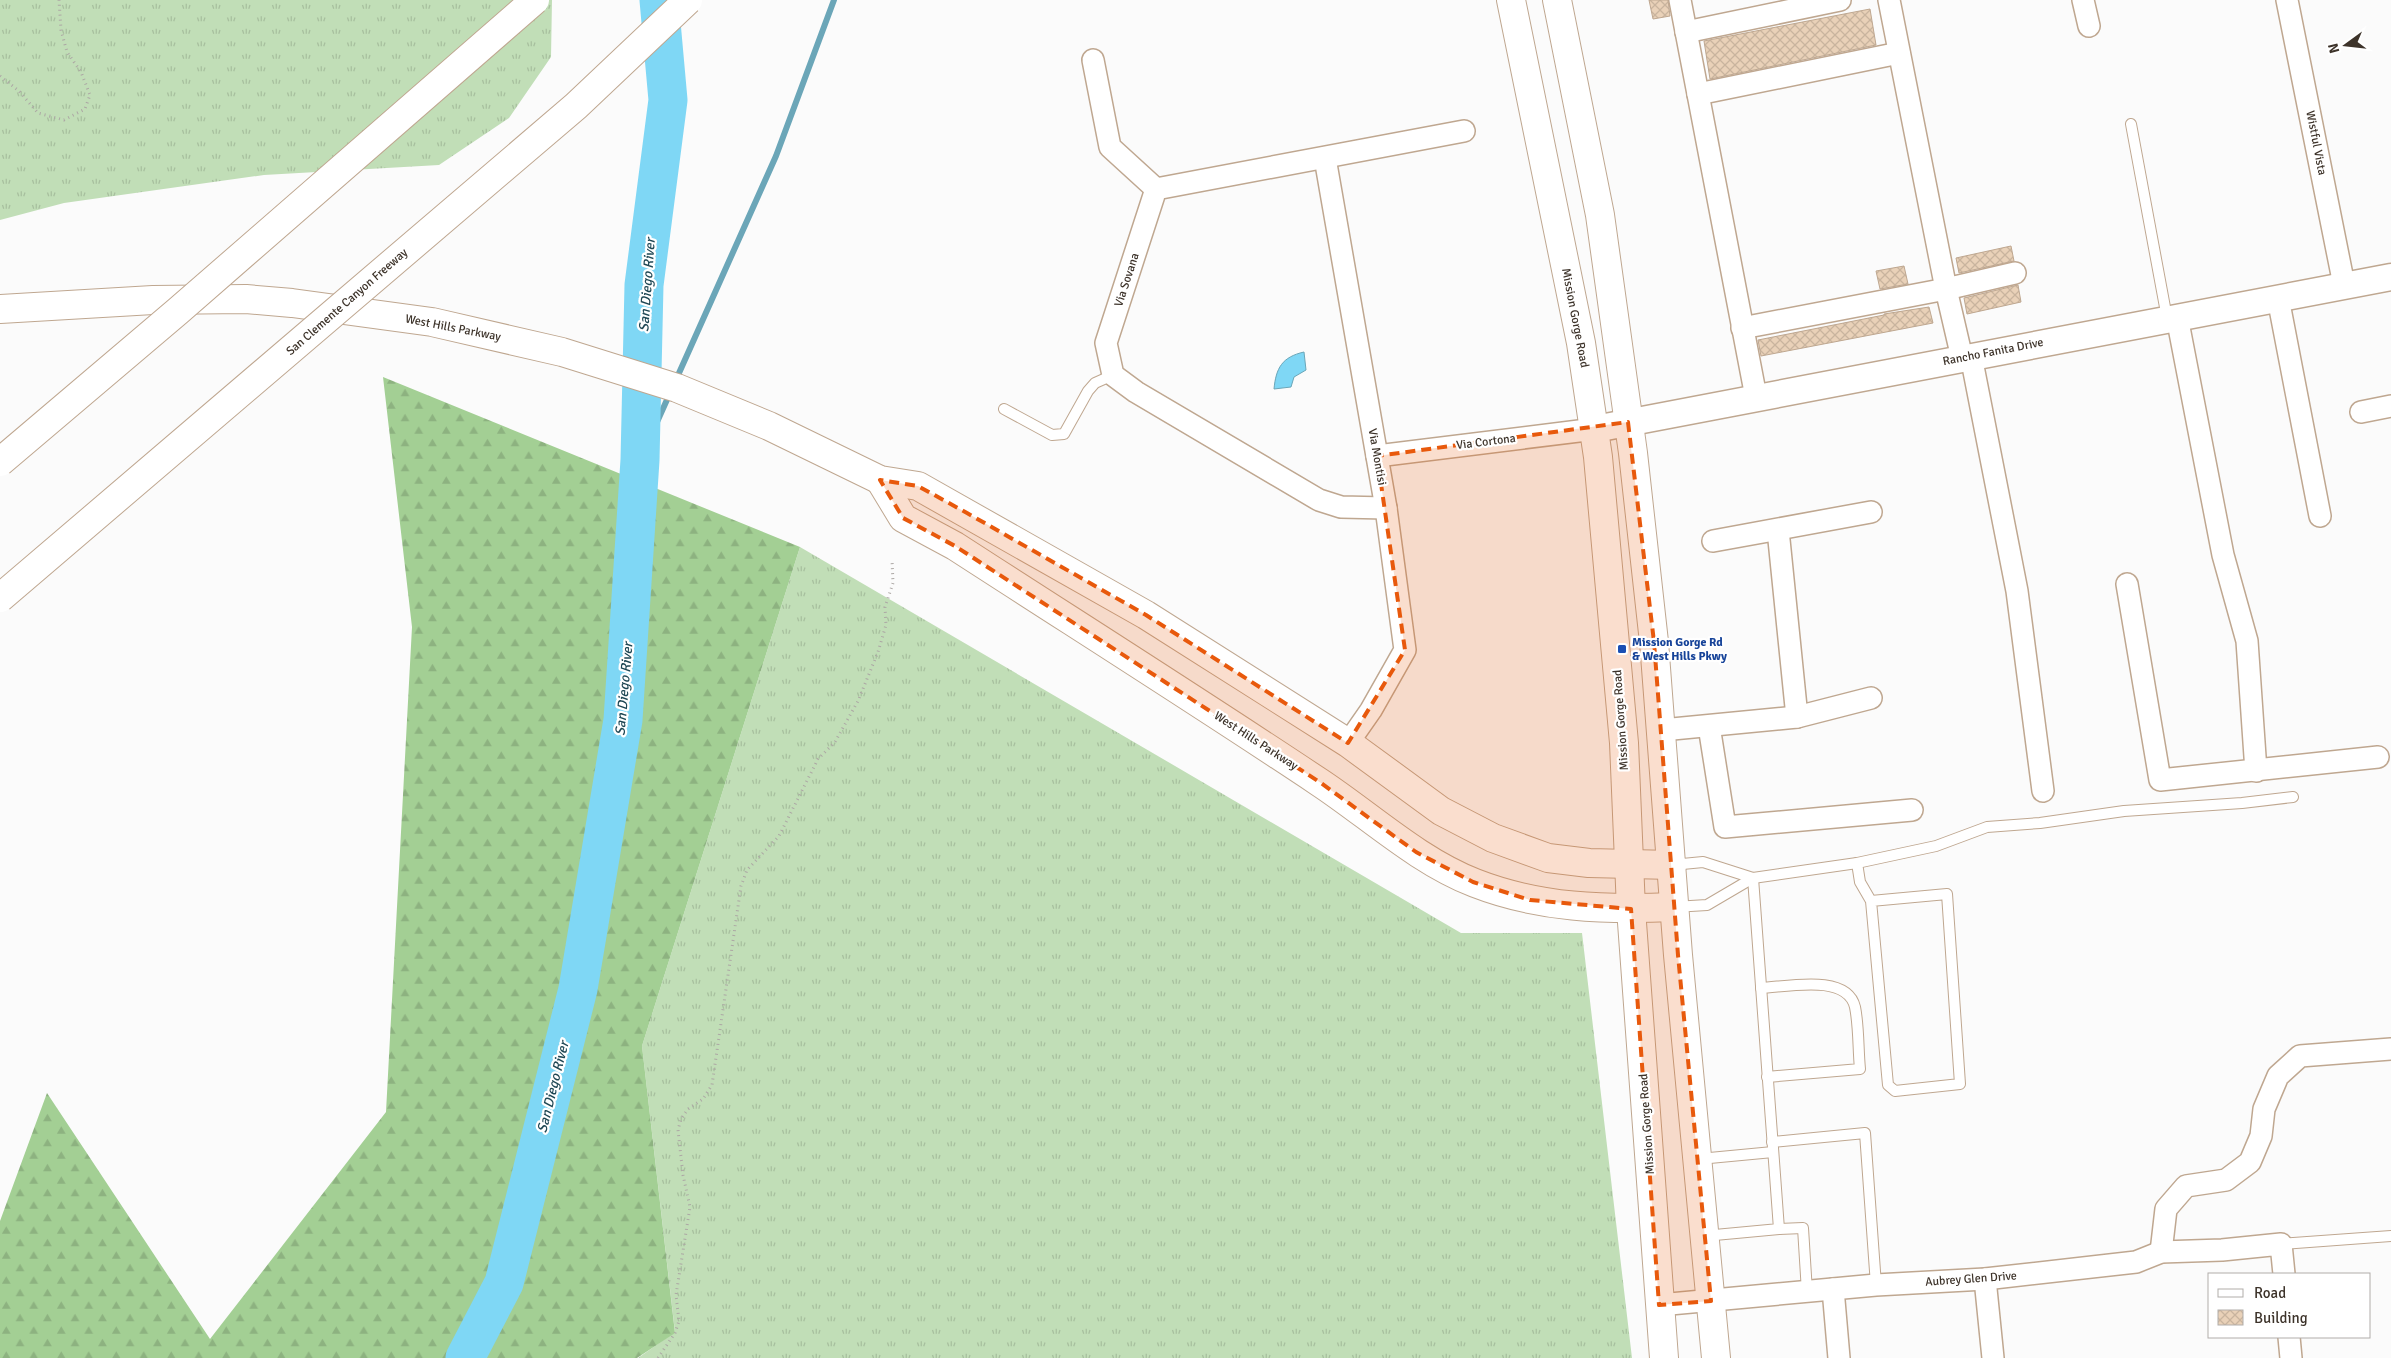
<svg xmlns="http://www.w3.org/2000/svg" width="2391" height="1358" font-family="Signika,sans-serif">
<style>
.grass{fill:url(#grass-tufts)}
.forest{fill:url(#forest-firs)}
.water{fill:#7fd7f5;stroke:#6ba6b8}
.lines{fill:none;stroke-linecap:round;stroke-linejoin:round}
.stream{stroke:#6ba6b8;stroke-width:6}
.river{stroke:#7fd7f5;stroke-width:39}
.building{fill:url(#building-cross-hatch);stroke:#bea790}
.service-casing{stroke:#bfa790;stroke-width:12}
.minor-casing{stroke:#bfa790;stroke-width:24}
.tertiary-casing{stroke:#bfa790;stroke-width:29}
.secondary-casing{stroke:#bfa790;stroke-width:30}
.primary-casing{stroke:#bfa790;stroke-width:30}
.path{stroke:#aca7a4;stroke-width:3;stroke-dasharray:1 4;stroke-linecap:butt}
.service{stroke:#fff;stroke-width:10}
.minor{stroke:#fff;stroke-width:21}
.tertiary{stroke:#fff;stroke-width:26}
.secondary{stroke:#fff;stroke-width:28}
.primary{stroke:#fff;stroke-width:28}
.motorway-bridge-casing{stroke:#bfa790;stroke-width:30;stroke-linecap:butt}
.motorway-bridge{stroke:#fff;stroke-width:28}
.marked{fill:#e8590c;fill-opacity:0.2;stroke:#e8590c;stroke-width:4;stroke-dasharray:10 6;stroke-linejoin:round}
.transit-dot{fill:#1a4fb4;stroke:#fff;stroke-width:2}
.labels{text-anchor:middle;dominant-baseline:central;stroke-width:4.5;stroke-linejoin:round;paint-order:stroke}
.street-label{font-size:12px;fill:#3d332a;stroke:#fff}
.transit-label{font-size:12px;font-weight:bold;fill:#164399;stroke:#fff;text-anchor:start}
.water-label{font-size:14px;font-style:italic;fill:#1f4754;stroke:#fff}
</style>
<defs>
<pattern id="grass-tufts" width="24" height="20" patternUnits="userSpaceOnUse" patternTransform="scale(1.25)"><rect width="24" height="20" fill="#c1deb7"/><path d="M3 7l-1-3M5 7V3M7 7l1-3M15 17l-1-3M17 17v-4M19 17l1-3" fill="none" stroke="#a7bf9e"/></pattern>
<pattern id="forest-firs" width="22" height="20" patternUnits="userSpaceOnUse" patternTransform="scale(1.25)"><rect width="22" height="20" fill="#a3cf94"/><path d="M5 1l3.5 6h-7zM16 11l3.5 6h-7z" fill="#8db280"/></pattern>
<pattern id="building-cross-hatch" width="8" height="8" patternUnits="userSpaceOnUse" patternTransform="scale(1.25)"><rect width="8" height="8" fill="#e9d1b8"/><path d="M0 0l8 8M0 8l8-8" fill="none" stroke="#c9b49e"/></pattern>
</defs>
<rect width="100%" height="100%" fill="#fbfbfb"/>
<g class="grass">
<path d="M0,0h552l-1,57 -42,61 -70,47 -175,10 -200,28 -64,17z"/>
<path d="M800,547l661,386h121l50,425h-994l37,-26 -33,-286z"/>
</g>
<path class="forest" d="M383,377l417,170 -158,499 33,287 -38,25h-637v-137l47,-128 163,246 176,-227 26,-485z"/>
<path class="water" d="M1304,352l2,18 -12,7 -3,10 -17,2c2,-21 8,-32 30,-37z"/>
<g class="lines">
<g class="stream">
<path d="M675,382l101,-226 58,-156"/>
<path d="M640,460l30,-67"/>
</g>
<path class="river" d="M465,1358l39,-75 74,-294 45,-269 17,-260 4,-175 24,-185 -9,-100"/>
</g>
<g class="building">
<path d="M1649,0h19l2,16 -17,3z"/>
<path d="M1870,9l6,36 -166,34 -6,-38z"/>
<path d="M2011,246l3,15 -55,12 -3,-15z"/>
<path d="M1904,266l4,18 -28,5 -4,-18z"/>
<path d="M2018,285l3,17 -54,12 -3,-16z"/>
<path d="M1929,307l4,16 -172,33 -3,-16 126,-25v-1z"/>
</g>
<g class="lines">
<g class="service-casing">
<g id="service">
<path d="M2131,124l36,194"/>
<path d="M1004,409l48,26 12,-1 24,-43 7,-8 18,-8"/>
<path d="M1857,863l3,19 11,19 17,184 7,6 65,-7 -13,-190 -76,7"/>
<path d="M1672,865l31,-3 50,16"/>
<path d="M1674,907l33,-2 46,-27 104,-15 79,-17 51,-19 53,-4 84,-12 118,-8 51,-6"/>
<path d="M1761,988c25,-1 86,-15 94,19 4,20 3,42 5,62l-93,8"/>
<path d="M1772,1142l93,-9 11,152"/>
<path d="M1699,1159l74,-7"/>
<path d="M1779,1229l24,-1 4,64"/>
<path d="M1704,1236l75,-7 -26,-351"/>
<path d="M2281,1244l110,-8"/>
</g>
</g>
<g class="minor-casing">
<g id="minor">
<path d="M1680,0l76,397"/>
<path d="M1889,0l57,289 69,-16"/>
<path d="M2083,0l6,26"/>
<path d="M2287,0l57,285"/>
<path d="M1686,32l154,-32"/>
<path d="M1093,60l17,87 46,42"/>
<path d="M1698,94l201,-41"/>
<path d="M1325,158l61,350 19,142 -34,60 -23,33"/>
<path d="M2278,298l42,218"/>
<path d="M2177,317l46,238 24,86 9,130"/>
<path d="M1742,328l204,-39 16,69"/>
<path d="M1971,356l46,235 26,200"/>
<path d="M2361,412l30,-6"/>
<path d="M1377,456l218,-27"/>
<path d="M1386,508l-45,-1 -22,-7 -183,-108 -23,-17 -7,-32 50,-154 308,-58"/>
<path d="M1778,530l19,187"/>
<path d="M1713,541l158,-29"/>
<path d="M2127,584l33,196 218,-23"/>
<path d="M1709,726l16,101 187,-17"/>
<path d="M1662,730l135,-13 74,-19"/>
<path d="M2161,1252l5,-43 20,-23 40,-6 24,-18 11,-26 3,-27 14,-33 22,-20 91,-7"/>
<path d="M1985,1279l8,79"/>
<path d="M1833,1289l6,69"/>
<path d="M1659,1305l217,-20 109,-6 151,-17 25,-10 61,-2 59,-6 3,30"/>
<path d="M2289,1337l2,21"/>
</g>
</g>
<g class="tertiary-casing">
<path id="tertiary" d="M1595,429l796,-152"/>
</g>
<g class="secondary-casing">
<g id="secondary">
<path d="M0,309l153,-9 93,-1 46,4 140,19 130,30 115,36 92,38 111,54 38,6 228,129 202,128 93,68 52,27 55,20 41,5 83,2"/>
<path d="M880,480l23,38 52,28c122,79 244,156 364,236 50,33 99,79 156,101 64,25 130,27 199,24"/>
</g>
</g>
<g class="primary-casing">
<g id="primary">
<path d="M1511,0l70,343 17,114 26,286 7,166 33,449"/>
<path d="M1557,0l43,215 33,238 21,189 24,313 38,403"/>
</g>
</g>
<g class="path">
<path d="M0,76l19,15 19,22 26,7 21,-11 5,-14 -9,-23 -14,-20 -6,-22 -2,-30"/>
<path d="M658,1358l17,-25 4,-12 -3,-26 14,-88 -7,-32 -5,-45 3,-11 7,-10 15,-10 9,-14 29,-199 6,-16 32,-34 39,-77 17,-17 23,-41 20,-49 8,-27 -1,-18 8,-24 -1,-23"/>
</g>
<use href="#service" class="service"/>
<use href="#minor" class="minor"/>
<use href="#tertiary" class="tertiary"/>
<use href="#secondary" class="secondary"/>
<use href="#primary" class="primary"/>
<g class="motorway-bridge-casing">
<g id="motorway-bridge">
<path d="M0,462l178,-151 357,-311"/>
<path d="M0,598l576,-492 112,-106"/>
</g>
</g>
<use href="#motorway-bridge" class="motorway-bridge"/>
</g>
<path class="marked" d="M1628,422l26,220 24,313 33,346 -52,4 -28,-396 -101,-9 -57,-18 -57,-30 -95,-69 -366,-237 -52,-28 -23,-38 38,6 49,27 179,102 202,128 57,-93 -28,-194z"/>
<rect class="transit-dot" x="1617" y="644" width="10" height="10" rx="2.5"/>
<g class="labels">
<g class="street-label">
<text transform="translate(2316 143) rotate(79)">Wistful Vista</text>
<text transform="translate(1127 280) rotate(-72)">Via Sovana</text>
<text transform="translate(347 302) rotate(-41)">San Clemente Canyon Freeway</text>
<text transform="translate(1575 318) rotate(79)">Mission Gorge Road</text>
<text transform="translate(453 328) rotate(11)">West Hills Parkway</text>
<text transform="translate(1993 352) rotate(-11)">Rancho Fanita Drive</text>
<text transform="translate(1486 442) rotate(-7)">Via Cortona</text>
<text transform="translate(1377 457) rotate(80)">Via Montisi</text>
<text transform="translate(1621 720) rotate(-94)">Mission Gorge Road</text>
<text transform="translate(1256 741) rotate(33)">West Hills Parkway</text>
<text transform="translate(1647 1124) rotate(-94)">Mission Gorge Road</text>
<text transform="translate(1971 1279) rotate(-4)">Aubrey Glen Drive</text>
</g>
<g class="transit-label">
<text x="1632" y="642">Mission Gorge Rd<tspan x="1632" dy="14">&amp; West Hills Pkwy</tspan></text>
</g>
<g class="water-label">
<text transform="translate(647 285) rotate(-86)">San Diego River</text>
<text transform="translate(624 689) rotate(-85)">San Diego River</text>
<text transform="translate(553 1087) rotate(-76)">San Diego River</text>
</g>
</g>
<rect x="2208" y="1273" width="162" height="65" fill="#ffffff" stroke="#b1adaa"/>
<rect x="2218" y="1289" width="25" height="8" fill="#ffffff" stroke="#b1adaa"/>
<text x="2254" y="1298" font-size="15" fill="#3d332a">Road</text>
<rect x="2218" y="1310" width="25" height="15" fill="url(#building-cross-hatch)" stroke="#b1adaa"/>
<text x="2254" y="1323" font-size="15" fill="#3d332a">Building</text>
<g transform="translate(2346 45) rotate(255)" stroke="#ffffff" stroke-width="4" paint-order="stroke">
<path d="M0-4L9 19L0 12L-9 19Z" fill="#3d332a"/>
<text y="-8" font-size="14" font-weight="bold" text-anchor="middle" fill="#3d332a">N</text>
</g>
</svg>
